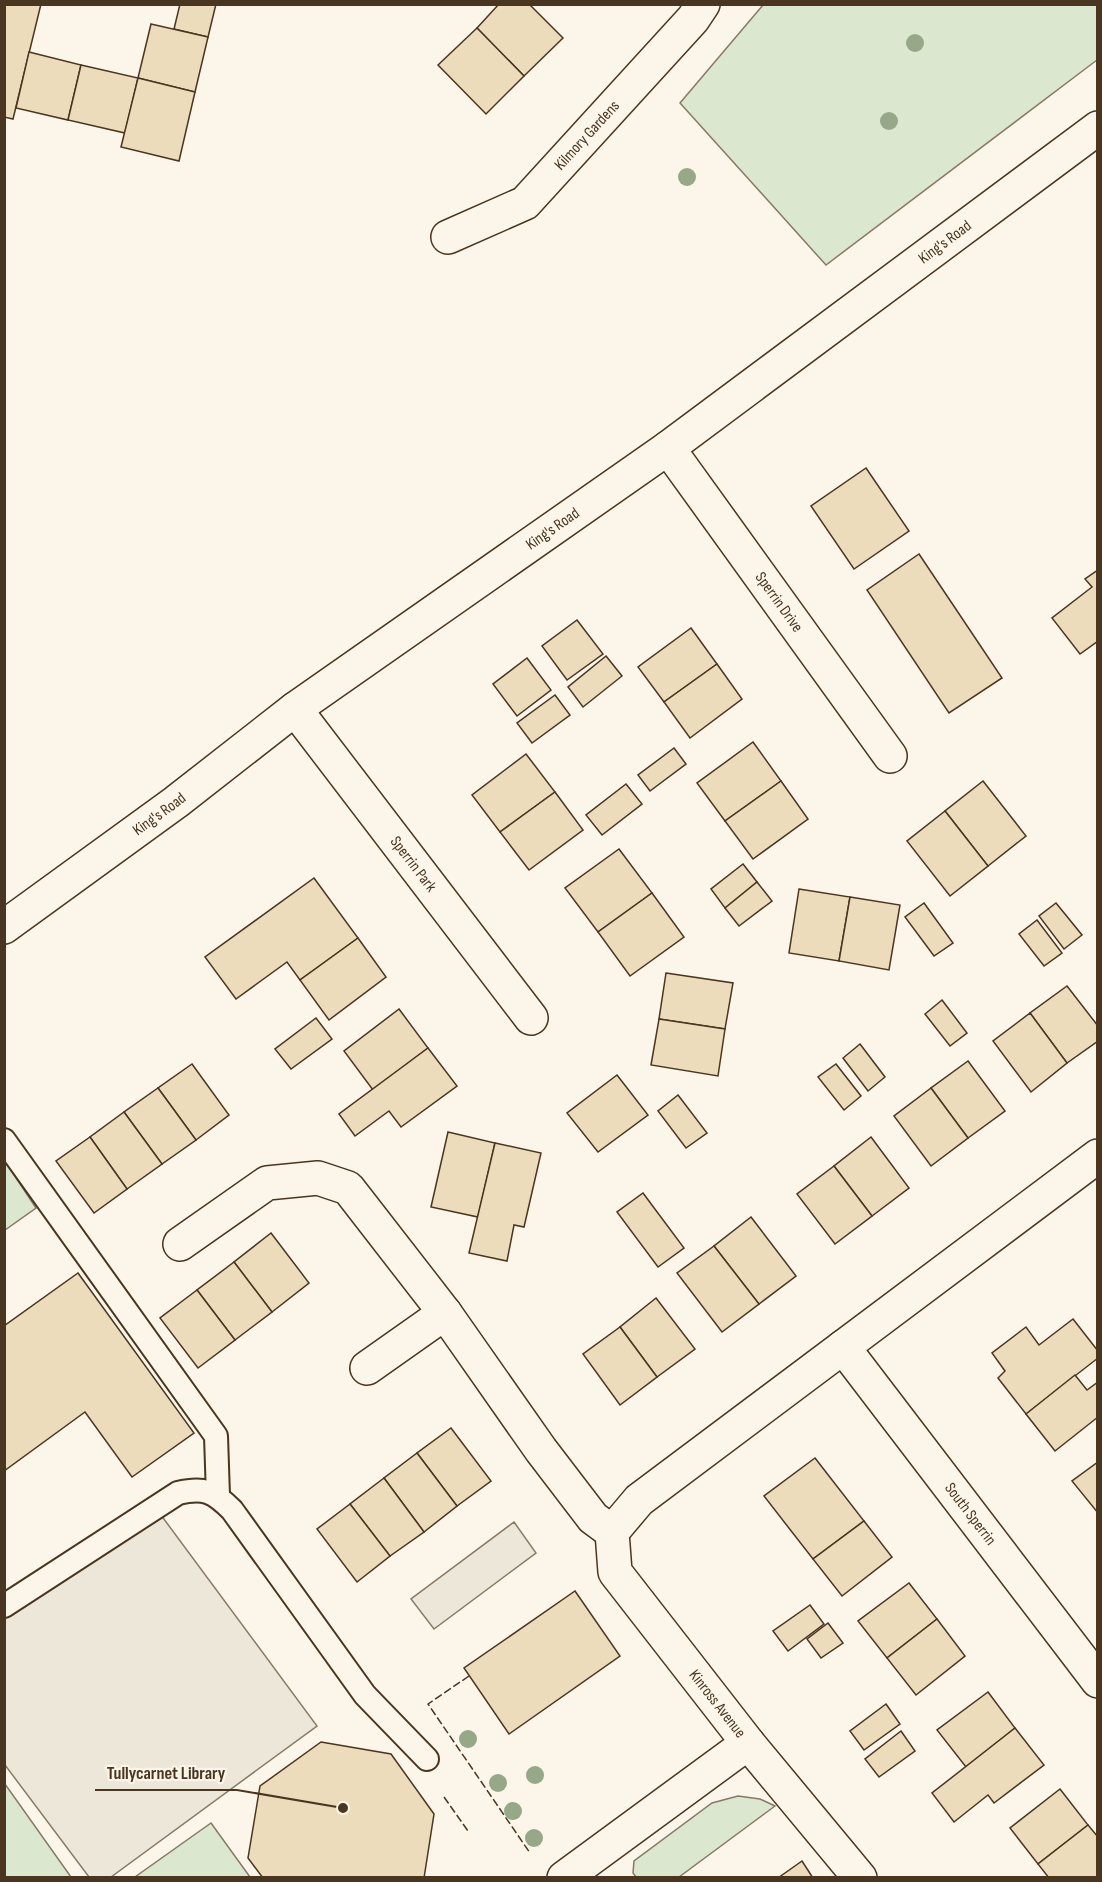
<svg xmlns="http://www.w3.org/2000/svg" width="1102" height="1882" font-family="'Sofia Sans Condensed',sans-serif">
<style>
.green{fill:#dce7d0;stroke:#887966;stroke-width:1.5}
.parking{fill:#ede7d9;stroke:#887966;stroke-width:1.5}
.building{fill:#ecdcbc;stroke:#4a3520;stroke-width:1.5}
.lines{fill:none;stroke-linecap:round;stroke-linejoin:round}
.service-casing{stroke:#4a3520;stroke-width:26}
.minor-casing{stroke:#4a3520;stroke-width:36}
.tertiary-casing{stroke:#4a3520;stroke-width:36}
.service{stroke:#fbf6e9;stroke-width:22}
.minor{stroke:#fbf6e9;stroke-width:33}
.tertiary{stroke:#fbf6e9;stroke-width:33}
.fence{stroke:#4a3520;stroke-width:1.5;stroke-dasharray:8 3;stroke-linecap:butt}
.tree{fill:#96a887}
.labels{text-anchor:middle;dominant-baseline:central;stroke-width:4.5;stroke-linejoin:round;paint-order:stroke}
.street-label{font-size:16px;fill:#4a3520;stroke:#fbf6e9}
.leader{fill:none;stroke:#4a3520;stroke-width:2}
.callout-dot{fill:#4a3520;stroke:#fbf6e9;stroke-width:2}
.callout-label{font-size:18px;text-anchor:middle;font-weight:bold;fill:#4a3520;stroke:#fbf6e9;stroke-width:4.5;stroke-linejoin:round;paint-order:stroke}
</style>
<rect width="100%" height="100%" fill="#fbf6e9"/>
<g class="green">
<path d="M763,5h334v55l-271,205 -146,-162z"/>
<path d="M5,1161l31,47 -31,22h-1z"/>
<path d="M4,1784h1l66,93h-66z"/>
<path d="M738,1796l22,3 15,7 -96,71h-43l-3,-4 1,-12 78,-58z"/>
<path d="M211,1823l39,54h-115z"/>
</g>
<g class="parking">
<path d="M155,1507l162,219 -206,151h-22l-84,-112v-159z"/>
<path d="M514,1522l22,31 -102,76 -23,-30z"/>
</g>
<g class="building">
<path d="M4,4h37l-28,115 -9,-2z"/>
<path d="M180,4h36l-8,33 -34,-8z"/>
<path d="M499,4h30l34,34 -39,38 -47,-48z"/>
<path d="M151,24l57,13 -13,55 -57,-14z"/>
<path d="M477,28l47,48 -38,38 -48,-49z"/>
<path d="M29,52l52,13 -13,55 -52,-12z"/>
<path d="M81,65l57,13 -13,55 -57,-13z"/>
<path d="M138,78l57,14 -16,69 -58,-14z"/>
<path d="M866,468l43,63 -55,38 -43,-63z"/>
<path d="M919,554l83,124 -53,35 -82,-123z"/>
<path d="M1098,570v71l-18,13 -28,-36 40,-31 -7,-8z"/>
<path d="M577,620l26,34 -36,26 -25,-34z"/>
<path d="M691,628l26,36 -53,38 -26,-35z"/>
<path d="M606,656l16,20 -39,31 -15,-20z"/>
<path d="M527,658l24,32 -34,26 -24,-32z"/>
<path d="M717,664l25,35 -52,39 -26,-36z"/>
<path d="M555,695l15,20 -38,28 -15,-20z"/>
<path d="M753,742l28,39 -56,40 -28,-38z"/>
<path d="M674,748l12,16 -36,27 -12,-16z"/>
<path d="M526,754l29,38 -55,40 -28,-37z"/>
<path d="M781,781l27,38 -55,40 -28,-38z"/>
<path d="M983,781l43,55 -38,30 -43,-55z"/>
<path d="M626,784l16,20 -40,31 -16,-20z"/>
<path d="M555,792l28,38 -54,40 -29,-38z"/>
<path d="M945,811l43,55 -38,30 -43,-55z"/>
<path d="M619,849l33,44 -54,39 -33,-44z"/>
<path d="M743,864l14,18 -32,26 -14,-19z"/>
<path d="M314,878l44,60 -58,42 -13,-18 -51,37 -31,-42z"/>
<path d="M757,882l15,19 -33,25 -14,-18z"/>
<path d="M799,889l51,8 -11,64 -50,-8z"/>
<path d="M652,893l32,44 -54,39 -32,-44z"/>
<path d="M850,897l50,8 -11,65 -50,-9z"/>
<path d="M924,903l29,40 -19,13 -29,-39z"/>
<path d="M1056,903l26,32 -18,14 -25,-33z"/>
<path d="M1037,920l25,33 -18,13 -25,-32z"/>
<path d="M358,938l28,39 -57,43 -29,-40z"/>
<path d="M666,973l67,10 -8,46 -66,-10z"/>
<path d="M1067,986l31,40v15l-31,22 -37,-50z"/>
<path d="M942,1000l25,33 -17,13 -25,-32z"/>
<path d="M399,1009l29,39 -55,42 -29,-39z"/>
<path d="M1030,1013l37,50 -36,29 -38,-51z"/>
<path d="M316,1018l16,21 -41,30 -16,-20z"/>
<path d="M659,1019l66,10 -7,47 -67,-11z"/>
<path d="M860,1044l25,33 -17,14 -25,-33z"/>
<path d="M428,1048l29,38 -56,41 -12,-16 -34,25 -16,-22z"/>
<path d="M968,1061l37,50 -37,27 -37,-50z"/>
<path d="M192,1064l37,51 -33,25 -38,-52z"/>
<path d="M836,1064l25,32 -17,14 -26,-33z"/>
<path d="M617,1075l31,40 -50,37 -31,-39z"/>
<path d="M158,1088l38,52 -34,24 -38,-52z"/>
<path d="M931,1088l37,50 -37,28 -37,-50z"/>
<path d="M678,1095l29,38 -21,15 -28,-37z"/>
<path d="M124,1112l38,52 -35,25 -37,-52z"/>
<path d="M448,1132l47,11 -17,74 -47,-10z"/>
<path d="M90,1137l37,52 -33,24 -38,-52z"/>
<path d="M871,1137l38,51 -37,28 -38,-50z"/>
<path d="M495,1143l46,10 -17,74 -10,-2 -7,36 -38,-8z"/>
<path d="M834,1166l38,50 -37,28 -38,-50z"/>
<path d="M643,1193l41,55 -26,19 -41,-55z"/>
<path d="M751,1217l45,59 -37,28 -45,-58z"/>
<path d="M271,1233l38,50 -37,29 -38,-50z"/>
<path d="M714,1246l45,58 -37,28 -45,-59z"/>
<path d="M234,1262l38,50 -37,28 -38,-50z"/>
<path d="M78,1273l116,160 -62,44 -47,-65 -81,59v-145z"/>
<path d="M197,1290l38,50 -37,28 -38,-50z"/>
<path d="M656,1298l39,51 -38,28 -37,-50z"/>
<path d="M1073,1319l25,32v7l-72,56 -28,-36 7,-7 -13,-18 34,-26 13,18z"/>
<path d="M620,1327l37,50 -37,28 -37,-51z"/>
<path d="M1075,1375l12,15 11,-8v35l-43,34 -29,-37z"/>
<path d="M451,1428l40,53 -34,25 -40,-53z"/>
<path d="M417,1453l40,53 -33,26 -40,-54z"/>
<path d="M815,1458l49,63 -51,38 -49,-63z"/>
<path d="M1098,1462v51l-26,-32z"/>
<path d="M384,1478l40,54 -34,24 -40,-52z"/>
<path d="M350,1504l40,52 -33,26 -40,-53z"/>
<path d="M864,1521l28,36 -50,39 -29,-37z"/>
<path d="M909,1583l28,36 -50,39 -29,-37z"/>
<path d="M575,1591l45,65 -111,78 -45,-66z"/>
<path d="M810,1605l14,19 -36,27 -15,-20z"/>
<path d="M937,1619l28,37 -49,39 -29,-37z"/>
<path d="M828,1623l15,20 -22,15 -14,-19z"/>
<path d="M988,1692l27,36 -49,39 -29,-37z"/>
<path d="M886,1704l14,20 -36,26 -14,-19z"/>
<path d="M1015,1728l29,37 -50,38 -6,-8 -34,27 -22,-29z"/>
<path d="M901,1731l14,20 -36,26 -14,-18z"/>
<path d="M321,1742l70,12 43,60 -10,64h-161l-15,-20 12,-72z"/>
<path d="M1060,1789l28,36 -50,39 -28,-36z"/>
<path d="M1088,1825l10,12v40l-49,1 -11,-14z"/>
<path d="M802,1861l11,17h-35z"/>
</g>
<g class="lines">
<g class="service-casing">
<g id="service">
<path d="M4,1140l212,296 2,60"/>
<path d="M4,1606l174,-113c26,-6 35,-2 54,17l133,185 62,64"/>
</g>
</g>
<g class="minor-casing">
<g id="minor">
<path id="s1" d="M448,237l77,-34 168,-184 10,-15"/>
<path id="s2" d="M668,448l222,308"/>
<path id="s3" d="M295,709l236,309"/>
<path d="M180,1244l87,-61 51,-5 30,10 97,125 96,137 52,68 19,14"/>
<path id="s4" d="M843,1347l255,334"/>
<path d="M367,1368l78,-55"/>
<path d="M612,1532l27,-32 459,-344"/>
<path d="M748,1743l112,135"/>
<path d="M564,1878l184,-135 -133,-171 -3,-40"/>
</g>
</g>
<g class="tertiary-casing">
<g id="tertiary">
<path id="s5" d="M4,927l172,-125 119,-93 373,-261 430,-320"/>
</g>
</g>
<use href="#service" class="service"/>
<use href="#minor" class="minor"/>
<use href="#tertiary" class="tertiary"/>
<g class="fence">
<path d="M469,1676l-41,28 102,149"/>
<path d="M444,1797l24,34"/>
</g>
</g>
<g class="tree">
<circle cx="915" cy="43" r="9"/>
<circle cx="889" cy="121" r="9"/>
<circle cx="687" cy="177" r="9"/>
<circle cx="468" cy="1739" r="9"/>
<circle cx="535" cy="1775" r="9"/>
<circle cx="498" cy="1783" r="9"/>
<circle cx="513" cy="1811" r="9"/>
<circle cx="534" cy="1838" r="9"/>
</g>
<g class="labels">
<g class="street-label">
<text stroke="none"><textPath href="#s1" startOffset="176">Kilmory Gardens</textPath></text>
<text stroke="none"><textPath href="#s5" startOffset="1164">King's Road</textPath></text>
<text stroke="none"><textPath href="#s5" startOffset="678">King's Road</textPath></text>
<text stroke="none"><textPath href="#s2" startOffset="190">Sperrin Drive</textPath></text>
<text stroke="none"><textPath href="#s5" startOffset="192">King's Road</textPath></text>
<text stroke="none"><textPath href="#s3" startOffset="195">Sperrin Park</textPath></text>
<text stroke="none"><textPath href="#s4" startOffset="210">South Sperrin</textPath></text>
<text transform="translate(717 1704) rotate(52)">Kinross Avenue</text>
</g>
</g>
<path class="leader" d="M343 1808L237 1790H95"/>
<circle class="callout-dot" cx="343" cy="1808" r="6"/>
<g class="callout-label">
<text x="166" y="1779">Tullycarnet Library</text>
</g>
<rect width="1102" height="1882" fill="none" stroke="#4a3520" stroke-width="12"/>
</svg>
